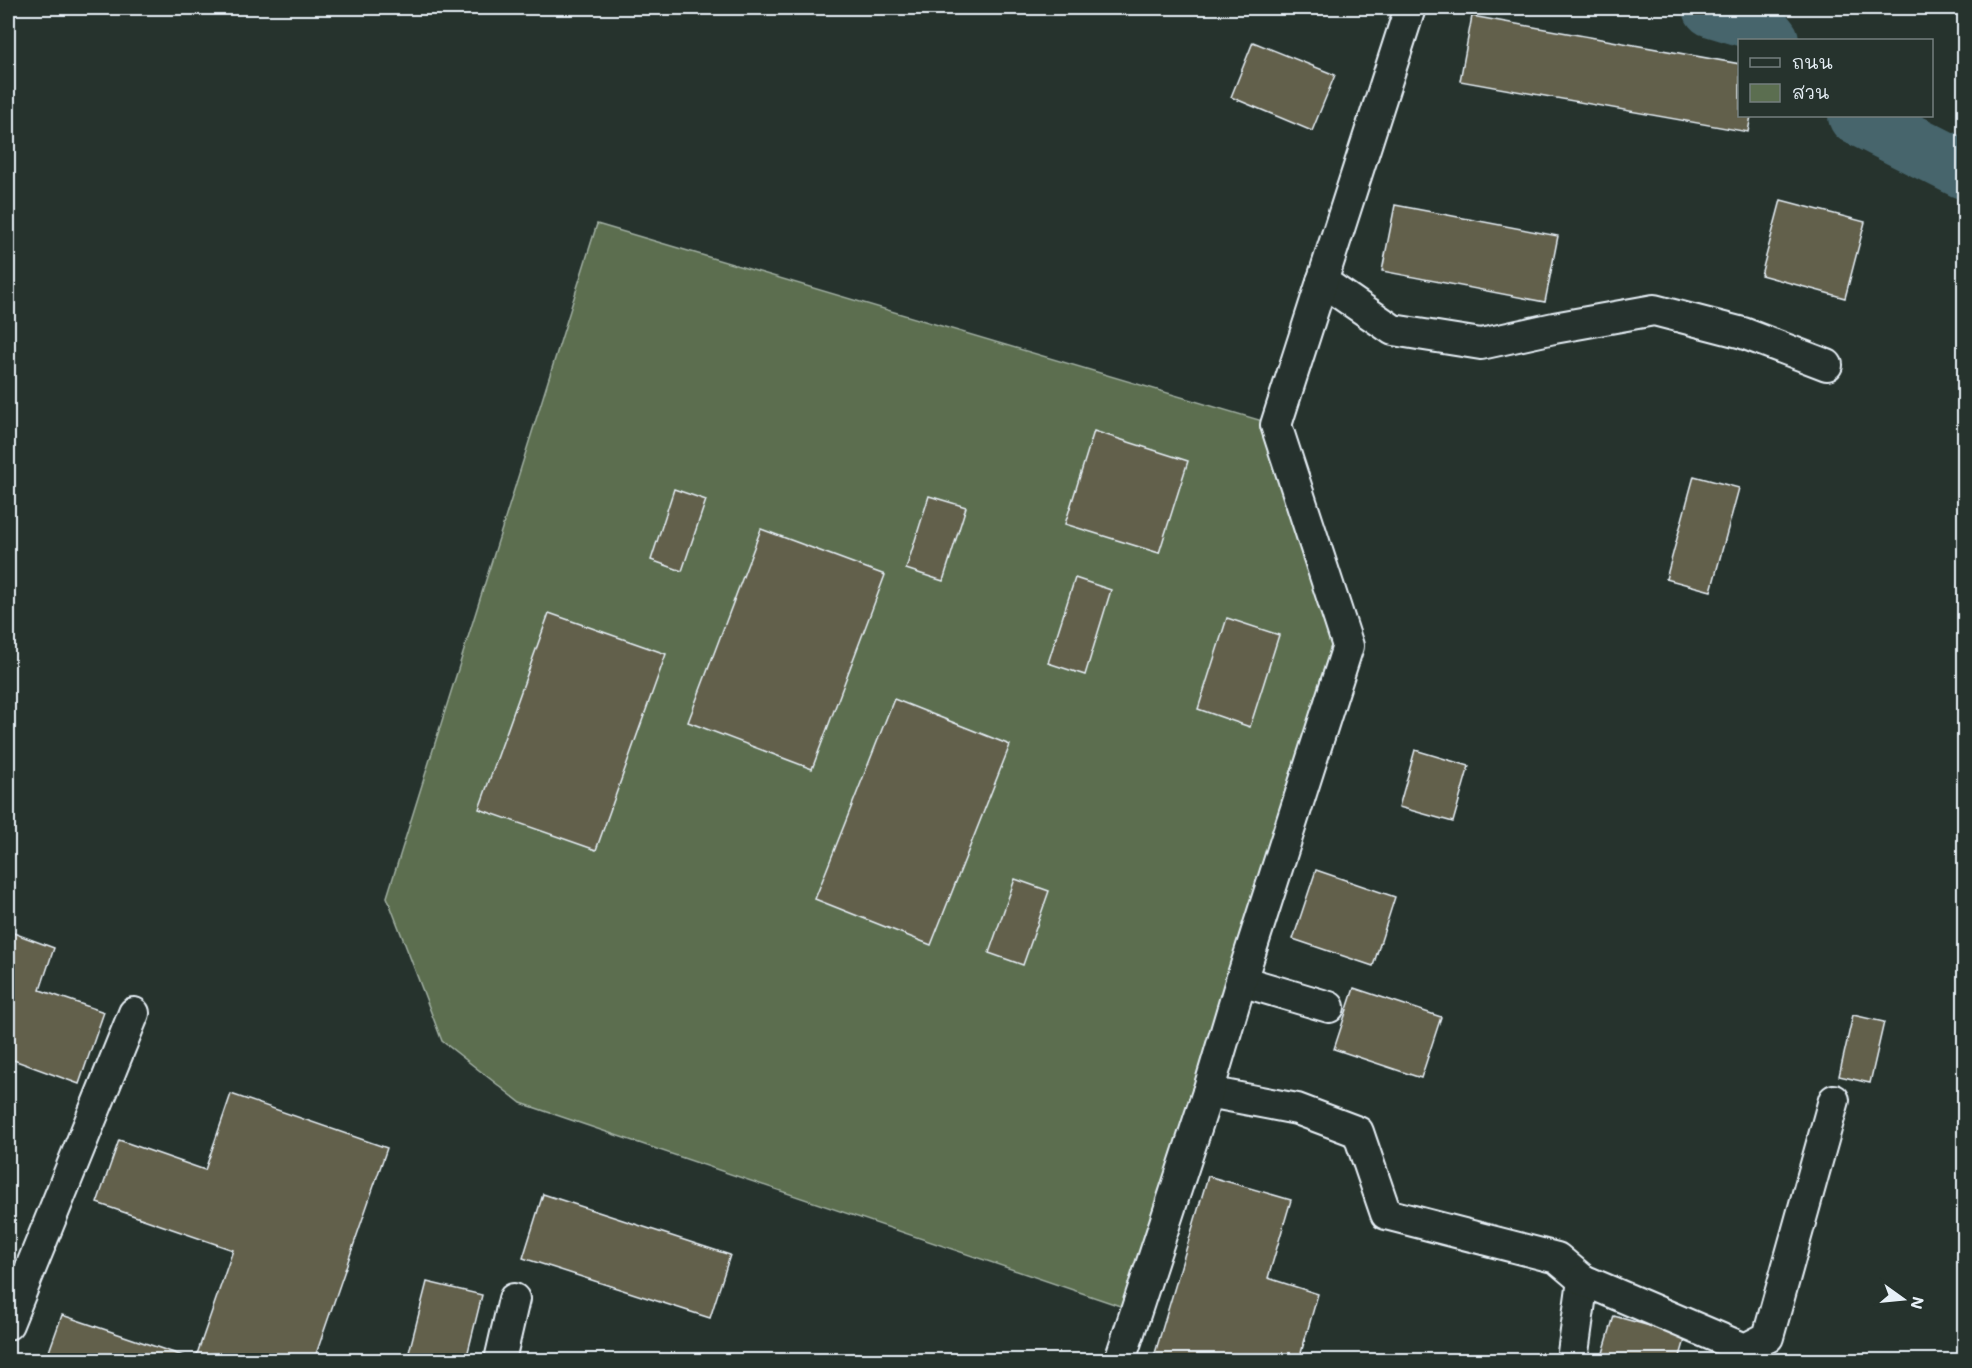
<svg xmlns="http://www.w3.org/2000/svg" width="1972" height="1368" font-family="Mali,'Playpen Sans Thai',sans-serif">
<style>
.green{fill:#5b6e50;stroke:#a2b0a4;stroke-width:1.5}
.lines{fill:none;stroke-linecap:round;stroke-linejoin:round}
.river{stroke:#46656c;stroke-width:58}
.building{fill:#62604c;stroke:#e8f1f8;stroke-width:1.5}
.minor-casing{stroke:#e8f1f8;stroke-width:34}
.minor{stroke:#26332d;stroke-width:30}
</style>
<rect width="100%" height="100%" fill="#26332d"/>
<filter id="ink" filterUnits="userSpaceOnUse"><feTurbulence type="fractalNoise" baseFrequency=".0167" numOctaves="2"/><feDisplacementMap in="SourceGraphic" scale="12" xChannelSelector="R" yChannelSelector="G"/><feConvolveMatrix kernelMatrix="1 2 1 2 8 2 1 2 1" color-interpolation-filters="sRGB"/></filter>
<g filter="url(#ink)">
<path class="green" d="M597,224l679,201 72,221 -213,665 -614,-208 -79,-62 -55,-144z"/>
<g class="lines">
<g class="river">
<path d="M1712,8l43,13 15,19"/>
<path d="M1857,116l107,54"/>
</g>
</g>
<g class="building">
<path d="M1472,16l268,48v52h11l-3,16 -288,-51z"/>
<path d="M1253,42l82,33 -23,56 -81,-34z"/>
<path d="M1781,200l84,22 -20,76 -84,-23z"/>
<path d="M1395,205l163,31 -13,66 -163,-31z"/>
<path d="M1094,431l94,30 -29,92 -94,-29z"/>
<path d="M1694,476l45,12 -28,103 -45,-12z"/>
<path d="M674,489l32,11 -24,71 -31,-11z"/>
<path d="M929,496l37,11 -23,74 -37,-12z"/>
<path d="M761,529l124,46 -73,194 -124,-47z"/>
<path d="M1075,578l36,12 -26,85 -37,-12z"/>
<path d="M549,613l117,41 -70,196 -117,-41z"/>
<path d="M1227,618l52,17 -29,92 -52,-18z"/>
<path d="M894,699l116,46 -79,200 -116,-46z"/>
<path d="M1415,750l54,16 -16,56 -54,-15z"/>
<path d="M1316,870l79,27 -22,69 -80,-27z"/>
<path d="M1015,879l34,12 -26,74 -34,-12z"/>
<path d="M8,931l46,17 -14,42 64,22 -25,72 -71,-26z"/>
<path d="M1354,988l87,29 -20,61 -87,-29z"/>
<path d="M1853,1015l31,7 -14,61 -31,-7z"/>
<path d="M231,1094l156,54 -73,212h-268l16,-45 133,45 38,-110 -136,-47 22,-63 86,30z"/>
<path d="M1208,1176l83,24 -23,78 50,16 -19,66h-146z"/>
<path d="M543,1194l187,61 -20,63 -187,-60z"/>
<path d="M427,1282l55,13 -16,65h-59z"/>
<path d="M1614,1316l72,20 -7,24h-78z"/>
</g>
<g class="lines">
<g class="minor-casing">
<g id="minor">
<path d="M1322,281l71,49 88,14 73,-16 100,-18 89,23 84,32"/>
<path d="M1241,981l88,26"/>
<path d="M1208,1092l89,17 61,23 28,82 171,44 26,22 -11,80"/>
<path d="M1583,1280l162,69 23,-12 66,-237"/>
<path d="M8,1324l126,-311"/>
<path d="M500,1360l14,-61"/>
<path d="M1120,1360l88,-268 33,-111 107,-335 -72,-221 134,-417"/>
</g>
</g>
<use href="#minor" class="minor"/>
</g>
</g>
<rect width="1972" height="1368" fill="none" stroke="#26332d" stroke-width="30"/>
<rect x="15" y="15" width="1942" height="1338" fill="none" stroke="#e8f1f8" stroke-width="2" filter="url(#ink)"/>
<rect x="1738" y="39" width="195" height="78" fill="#26332d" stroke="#747f7e" stroke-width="1.5"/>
<rect x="1750" y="58" width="30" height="9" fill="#26332d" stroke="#747f7e" stroke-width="1.5"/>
<text x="1792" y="69" font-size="18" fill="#e8f1f8">ถนน</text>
<rect x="1750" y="84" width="30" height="18" fill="#5b6e50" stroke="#747f7e" stroke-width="1.5"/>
<text x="1792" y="99" font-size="18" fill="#e8f1f8">สวน</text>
<g transform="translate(1903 1299) rotate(105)" stroke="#26332d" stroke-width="4.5" paint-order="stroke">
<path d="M0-4.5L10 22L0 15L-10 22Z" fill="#e8f1f8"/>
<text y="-9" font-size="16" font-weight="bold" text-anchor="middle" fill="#e8f1f8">N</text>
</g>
</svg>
